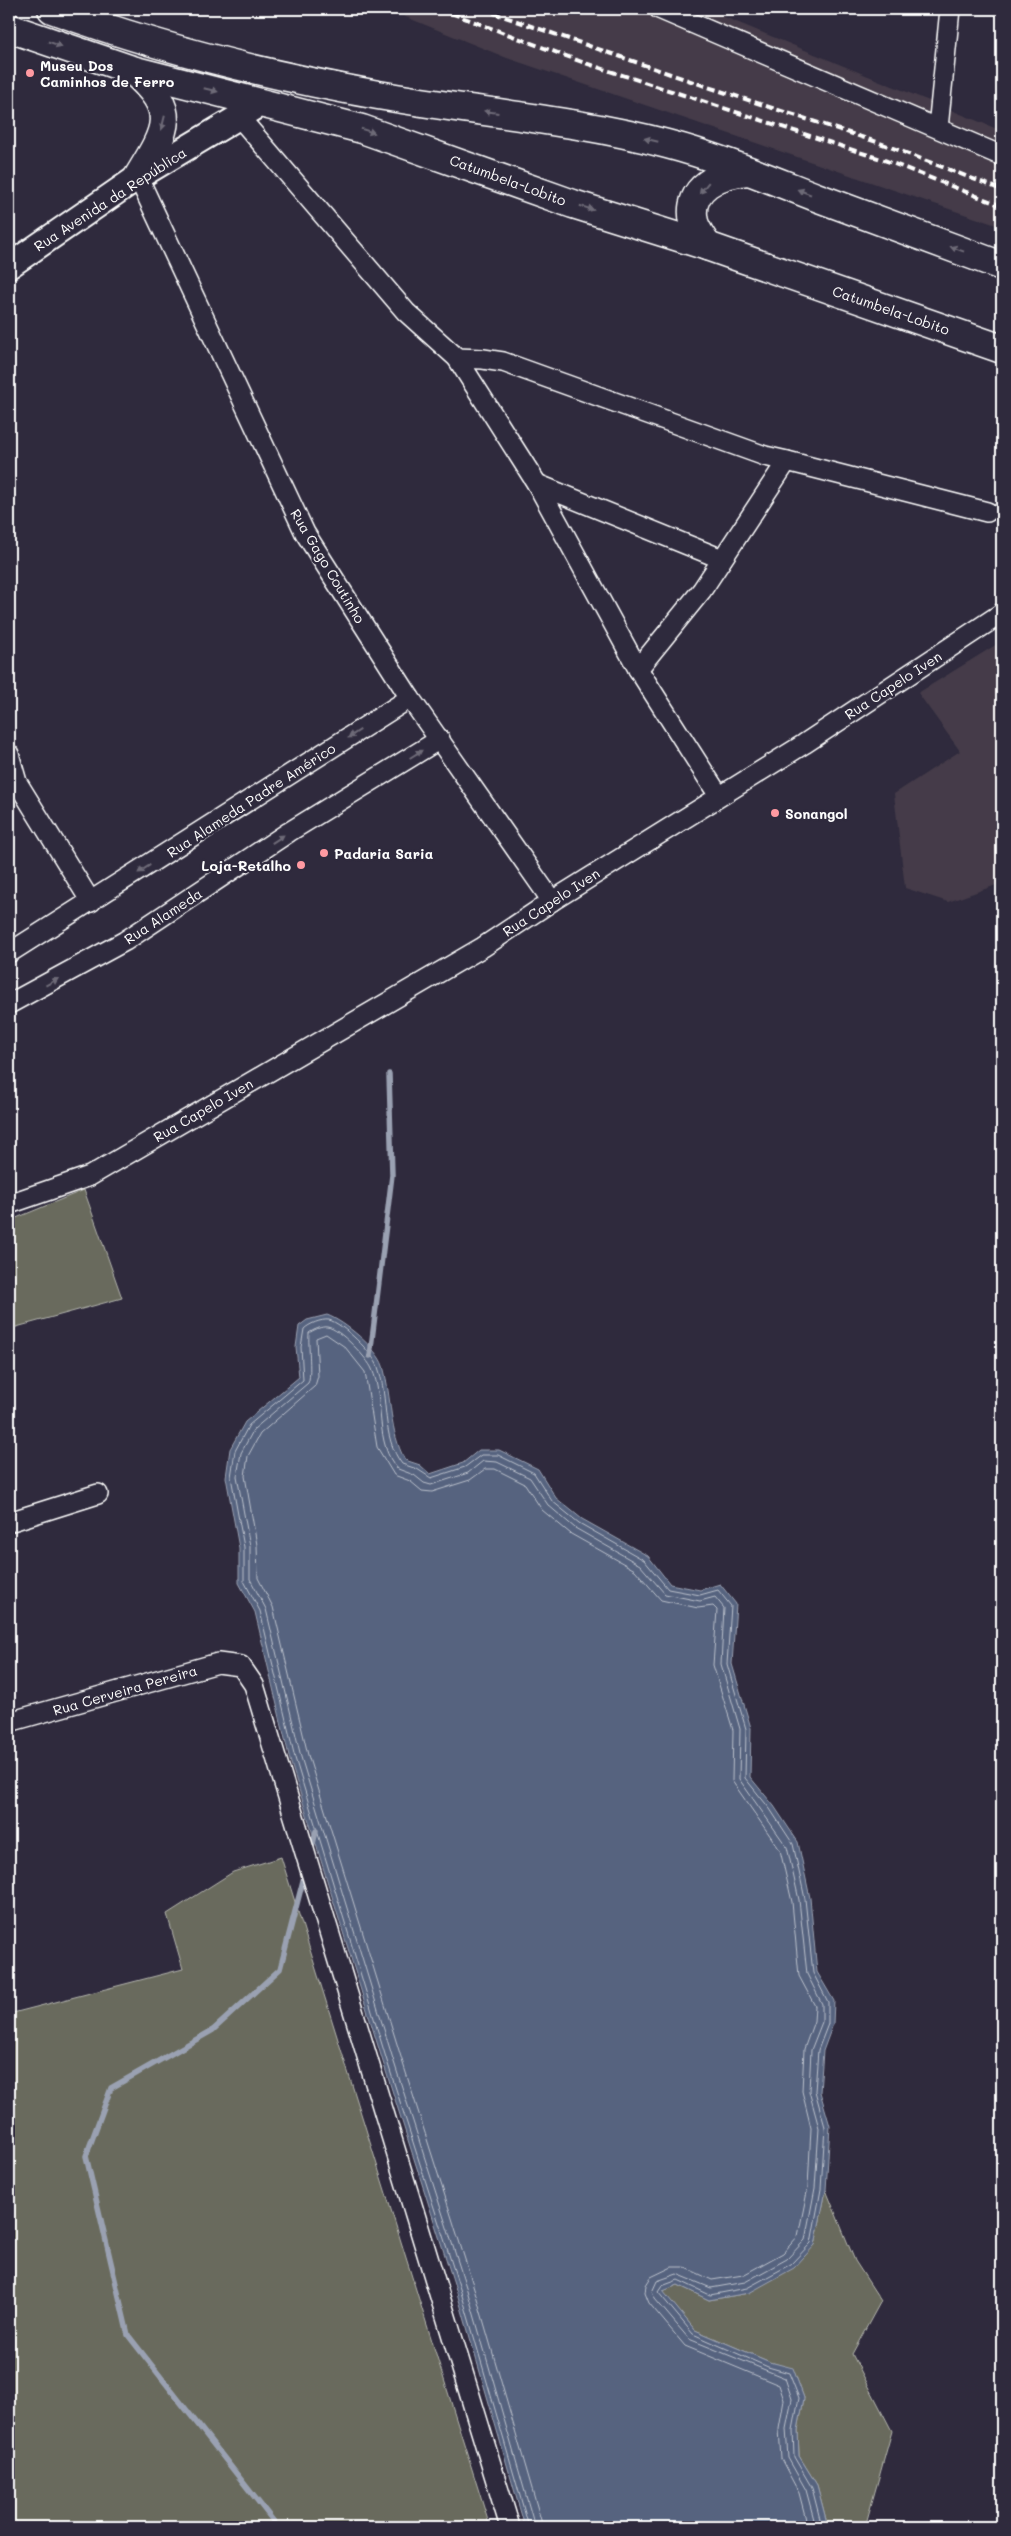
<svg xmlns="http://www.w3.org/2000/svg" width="1011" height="2536" font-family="Mali,sans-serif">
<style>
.built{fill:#443b48}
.green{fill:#696b5d;stroke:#b4b5ae}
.water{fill:#56637f;stroke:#9aa1b2}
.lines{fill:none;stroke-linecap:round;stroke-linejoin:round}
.shore{stroke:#bbc1cc;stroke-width:1}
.stream{stroke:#9aa1b2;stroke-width:5.5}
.minor-casing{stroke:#fff;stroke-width:22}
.tertiary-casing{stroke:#fff;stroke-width:28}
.trunk-casing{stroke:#fff;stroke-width:31}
.minor{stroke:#2f2a3d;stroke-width:19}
.tertiary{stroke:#2f2a3d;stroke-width:24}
.trunk{stroke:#2f2a3d;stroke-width:28}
.rail{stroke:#fff;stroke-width:4;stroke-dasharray:8 4;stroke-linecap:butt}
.oneway{fill:#6d6a77}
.poi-dot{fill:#ff9aa2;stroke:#2f2a3d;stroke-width:2}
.labels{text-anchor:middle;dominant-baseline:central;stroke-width:4.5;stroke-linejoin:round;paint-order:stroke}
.poi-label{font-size:14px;font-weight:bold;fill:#fff;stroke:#2f2a3d;text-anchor:start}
.street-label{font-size:14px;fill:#fff;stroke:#2f2a3d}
</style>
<rect width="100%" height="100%" fill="#2f2a3d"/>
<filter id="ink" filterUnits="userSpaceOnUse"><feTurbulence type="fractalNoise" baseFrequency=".02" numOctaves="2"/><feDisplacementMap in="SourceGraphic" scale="10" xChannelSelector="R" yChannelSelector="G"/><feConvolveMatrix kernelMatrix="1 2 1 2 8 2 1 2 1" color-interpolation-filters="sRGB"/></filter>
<g filter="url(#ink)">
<g class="built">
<path d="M386,9h319l297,122v96l-495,-169z"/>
<path d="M1002,641v242l-54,19 -43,-14 -11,-94 66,-43 -42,-58z"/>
</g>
<g class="green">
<path d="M84,1190l38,108 -113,31v-108z"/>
<path d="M281,1857l209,670h-481v-513l174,-45 -16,-55 66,-42z"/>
<path d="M826,2190l29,71 26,40 -29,53 40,77 -27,96h-37l-11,-42 -18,-29 -1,-26 6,-32 -11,-29 -23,-7 -75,-32 -33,-39 16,-6 31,15 40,-7 66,-48z"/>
</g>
<path class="water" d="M327,1315c17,6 51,34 56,51 9,32 6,65 22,94l15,5 10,9 33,-11 16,-13h20l39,19 18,29 26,21 66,37 22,28 30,6 20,-6 16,20 -4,60 19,64 -1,49 24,29 24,36 12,56 7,74 17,29 -1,23 -10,27 -3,41 10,34 -4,64 -11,55 -21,23 -45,25 -40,7 -31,-15 -15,6 32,39 75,32 23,6 11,30 -6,32 1,26 18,29 11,42h-303l-68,-234 -74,-231 -93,-302 -35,-148 -16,-29v-35l-13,-71 4,-28 15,-27 54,-45 -3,-30 3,-21 8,-6z"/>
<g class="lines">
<g class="shore">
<path d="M529,2527l-68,-235 -74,-231 -92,-303 -35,-147 -16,-30v-34l-13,-70 4,-26 14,-26 54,-45 -2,-33 3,-18c5,-5 17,-10 25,-9 13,3 45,34 49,47 11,32 3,70 24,97l15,5 14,9 34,-11 16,-12h17l36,18 18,28 27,22 65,37 24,29 32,6 18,-5 13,16 -4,58 19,65 -1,49 25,31 23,35 12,55 8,74 15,29v22l-10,26 -3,41 10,36 -4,62 -10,54 -20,21 -44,24 -37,7 -32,-15 -16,6 -4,6 35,42 75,33 21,6 10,25 -6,32 1,27 18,31 10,39"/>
<path d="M535,2527l-68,-237 -74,-231 -92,-302 -35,-148 -16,-30v-33l-13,-70 4,-23 13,-24 54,-46c4,-8 0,-37 1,-50 4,-3 13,-7 18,-6 12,1 41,32 45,42 13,29 2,76 26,100l16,6 10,8 7,2 37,-12 15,-12 14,1 33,16 18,27 27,23 65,37 25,29 35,7 15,-4 9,11 -3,56 19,65 -1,50 48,68 12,53 8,74 15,30v18l-11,28 -2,41 10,37 -4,60 -10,52 -18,19 -42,23 -34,6 -34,-14 -20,7 -5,11 3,7 34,40 96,39 7,21 -6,30 2,29 18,32 10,37"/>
<path d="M543,2527l-69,-239 -73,-231 -93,-302 -35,-148 -15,-29 -1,-33 -12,-69 3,-20 12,-22 55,-48 3,-10 -2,-38 10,-4 19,13 20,25 12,75 17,28 16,6 12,10 10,1 38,-12 15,-11h10l30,15 17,26 29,24 64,36 26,30 37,8 15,-2 4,4 -4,55 20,65 -1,51 48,69 12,52 7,74 16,30 -1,15 -10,28 -2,42 9,37 -3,59 -10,49 -15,17 -40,22 -31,5 -28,-13h-12l-21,10 -5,8 -1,8 4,10 36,43 94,39 5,15 -5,29 2,30 18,34 9,34"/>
</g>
<g class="stream">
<path d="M370,1356l22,-181 -3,-101"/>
<path d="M311,1852l5,-21"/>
<path d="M278,2527l-150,-192 -42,-179 25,-68 102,-58 67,-61 25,-96"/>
</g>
<g class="minor-casing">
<g id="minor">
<path d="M659,9l343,147"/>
<path d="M240,118l166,194 51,46 80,126 101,185 81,127"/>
<path d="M938,128l12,-119"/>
<path d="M138,177l167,356 105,165 142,203"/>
<path d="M457,358l26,1 20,3 262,94 22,5 -85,129 -64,79"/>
<path d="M787,461l200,51"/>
<path d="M537,484l185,75"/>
<path d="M9,754l8,28 74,120"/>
<path d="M9,953l401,-255"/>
<path d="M9,1004l116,-63 164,-109 151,-93"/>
<path d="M9,1204l81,-28 393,-229 69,-46 252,-157 198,-131"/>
<path d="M9,1522l89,-28"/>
<path d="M9,1722l209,-59 23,3 13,19 256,842"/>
</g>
</g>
<g class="tertiary-casing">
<path id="tertiary" d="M9,266l129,-89 124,-74"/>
</g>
<g class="trunk-casing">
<g id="trunk">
<path d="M52,9c106,39 215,66 326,86 96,17 194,24 289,49 50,13 100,34 149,53 62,23 124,46 186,69"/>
<path d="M9,28l123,42 230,59 211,75 134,42 295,103"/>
<path d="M132,70c47,41 36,58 6,107"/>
<path d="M707,246c-4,-7 -11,-16 -13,-24 -8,-35 26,-49 54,-51"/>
</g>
</g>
<use href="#minor" class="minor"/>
<use href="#tertiary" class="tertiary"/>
<use href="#trunk" class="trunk"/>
<g class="rail">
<path d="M440,9l142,53 305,99 115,45"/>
<path d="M482,9l226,78 172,56 122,47"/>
</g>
</g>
<defs><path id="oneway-solid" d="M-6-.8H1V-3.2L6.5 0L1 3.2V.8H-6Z" transform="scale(1.25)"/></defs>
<g class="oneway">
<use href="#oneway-solid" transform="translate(55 44) rotate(19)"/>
<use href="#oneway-solid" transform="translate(211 90) rotate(14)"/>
<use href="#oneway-solid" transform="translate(491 112) rotate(-172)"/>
<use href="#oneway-solid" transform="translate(163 123) rotate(104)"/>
<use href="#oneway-solid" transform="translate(368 131) rotate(18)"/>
<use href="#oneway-solid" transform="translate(651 140) rotate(-167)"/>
<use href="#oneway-solid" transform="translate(704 188) rotate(129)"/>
<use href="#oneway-solid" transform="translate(804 192) rotate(-159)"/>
<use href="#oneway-solid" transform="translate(587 208) rotate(17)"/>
<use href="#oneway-solid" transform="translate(957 249) rotate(-160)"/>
<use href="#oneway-solid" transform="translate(354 734) rotate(147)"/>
<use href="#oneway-solid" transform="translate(416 754) rotate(-32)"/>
<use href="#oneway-solid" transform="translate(278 839) rotate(-34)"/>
<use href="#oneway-solid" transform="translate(144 869) rotate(147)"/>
<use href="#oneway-solid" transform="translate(52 982) rotate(-29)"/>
</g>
</g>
<g class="poi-dot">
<circle cx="30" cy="73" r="5"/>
<circle cx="775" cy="813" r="5"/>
<circle cx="324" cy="853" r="5"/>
<circle cx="301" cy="865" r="5"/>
</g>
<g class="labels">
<g class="poi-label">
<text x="40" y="65">Museu Dos<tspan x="40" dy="16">Caminhos de Ferro</tspan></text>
<text x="785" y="813">Sonangol</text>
<text x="334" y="853">Padaria Saria</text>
<text x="291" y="865" text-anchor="end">Loja-Retalho</text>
</g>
<g class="street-label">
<text transform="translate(508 180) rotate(20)">Catumbela-Lobito</text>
<text transform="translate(110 199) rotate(-33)">Rua Avenida da República</text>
<text transform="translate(891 310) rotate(19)">Catumbela-Lobito</text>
<text transform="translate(328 566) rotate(59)">Rua Gago Coutinho</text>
<text transform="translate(893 685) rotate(-33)">Rua Capelo Iven</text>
<text transform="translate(251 800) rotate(-33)">Rua Alameda Padre Américo</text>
<text transform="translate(551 902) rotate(-33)">Rua Capelo Iven</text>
<text transform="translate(163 916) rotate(-33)">Rua Alameda</text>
<text transform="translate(203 1110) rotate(-30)">Rua Capelo Iven</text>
<text transform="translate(125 1690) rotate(-16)">Rua Cerveira Pereira</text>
</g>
</g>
<rect width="1011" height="2536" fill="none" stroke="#2f2a3d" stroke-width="30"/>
<rect x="15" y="15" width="981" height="2506" fill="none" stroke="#fff" stroke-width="2" filter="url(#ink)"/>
</svg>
